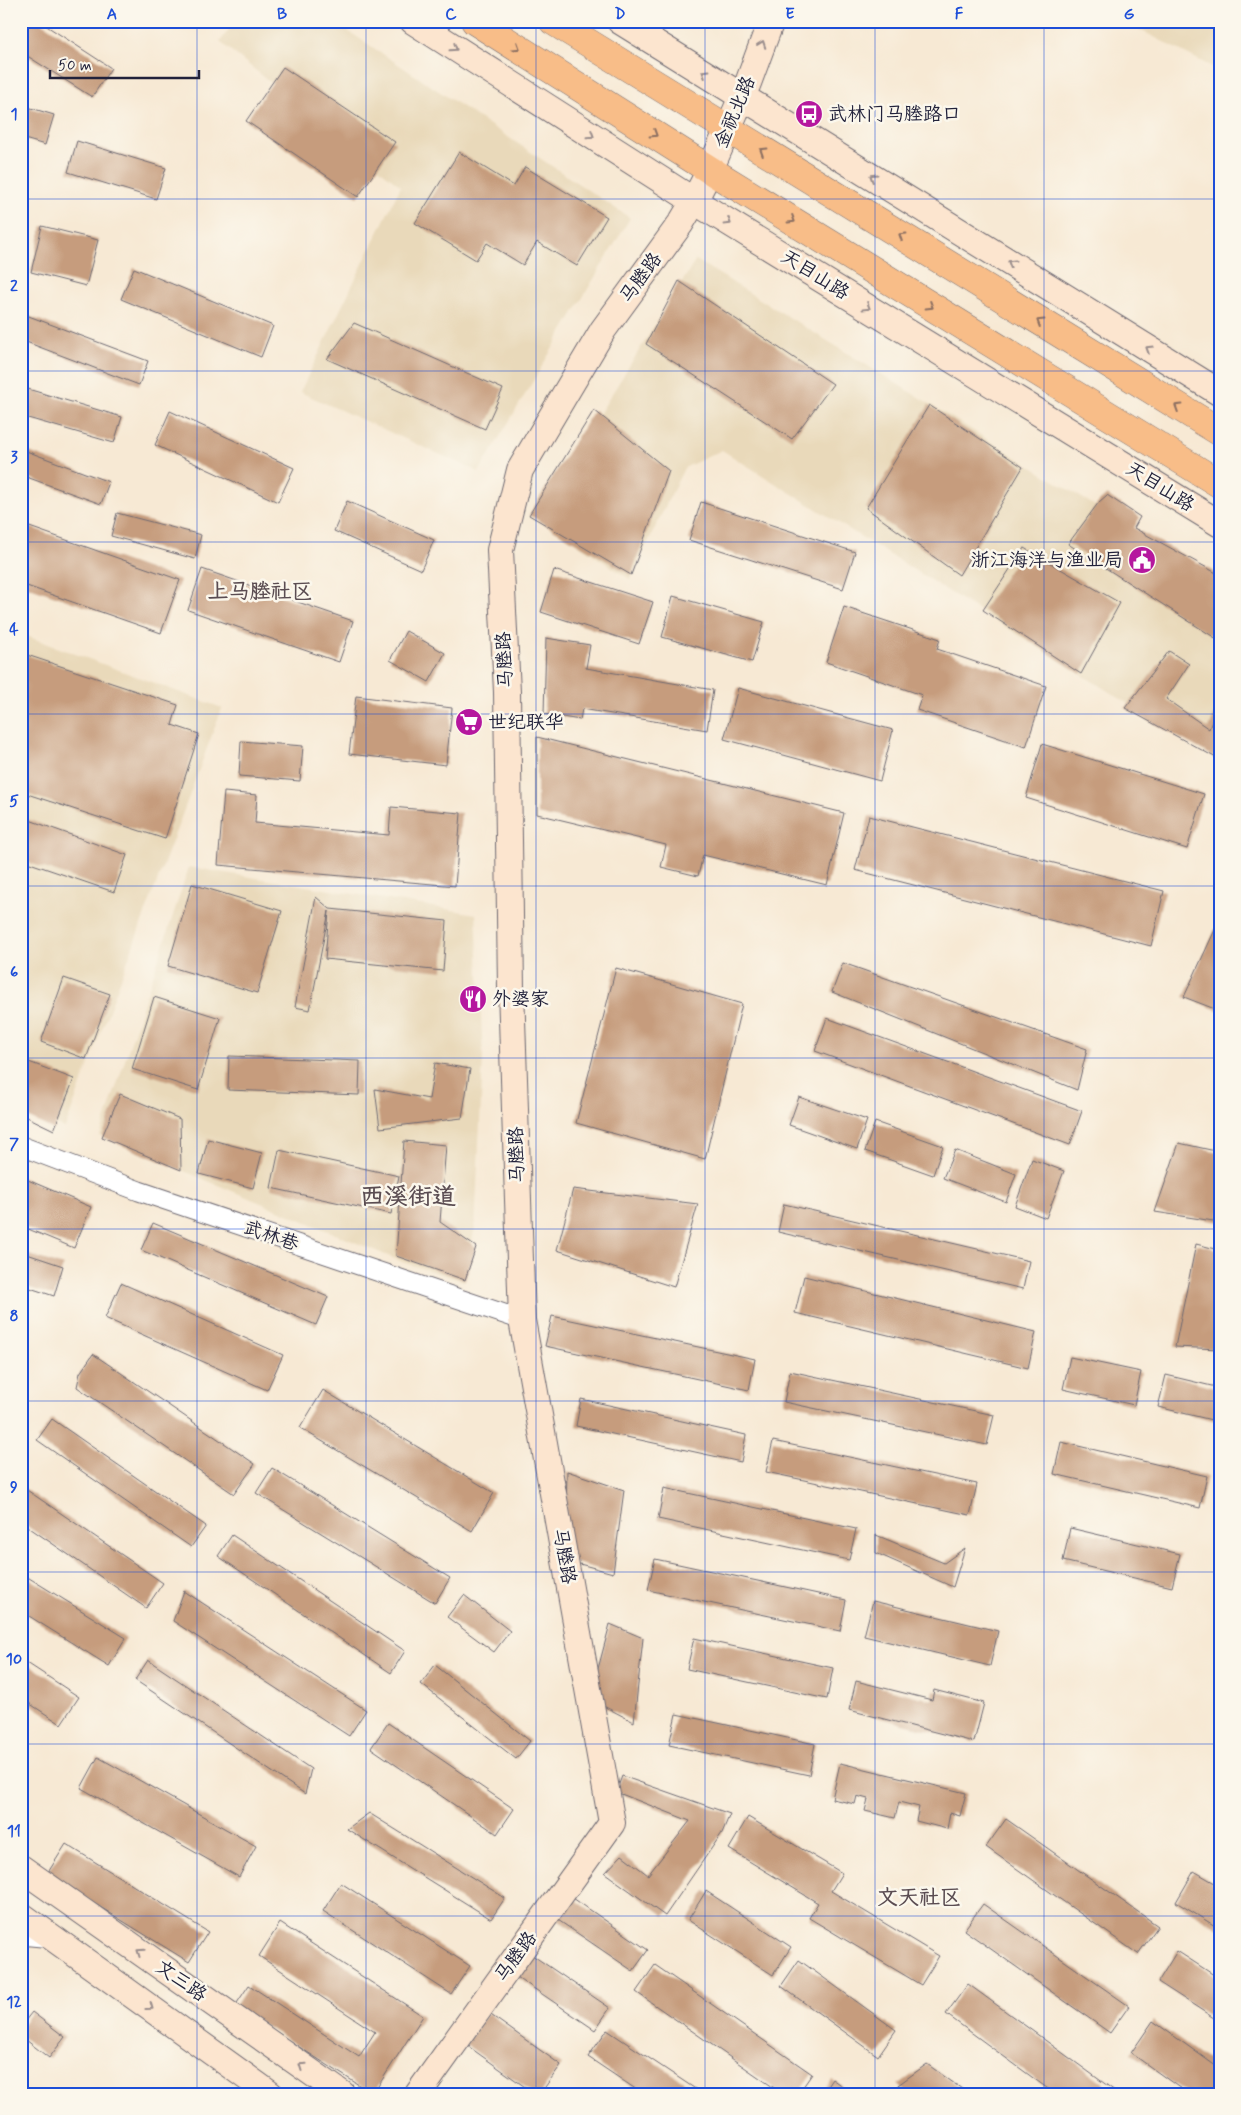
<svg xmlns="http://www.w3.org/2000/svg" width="1241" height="2115" font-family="Mynerve,'LXGW WenKai TC',sans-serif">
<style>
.built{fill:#e9d9ba}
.building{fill:#c69c7d}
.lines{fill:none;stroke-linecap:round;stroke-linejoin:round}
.street-casing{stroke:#6d6871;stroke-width:21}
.secondary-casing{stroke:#6d6871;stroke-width:28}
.primary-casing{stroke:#6d6871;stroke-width:29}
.street{stroke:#fff;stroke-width:19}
.secondary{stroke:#fce5cf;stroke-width:26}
.primary{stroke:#f8bd88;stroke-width:28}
.oneway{stroke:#9a8d8c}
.oneway2{stroke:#8d7062}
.grid{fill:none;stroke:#1d4ed8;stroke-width:1;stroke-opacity:0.55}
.labels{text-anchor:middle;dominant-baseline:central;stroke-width:5;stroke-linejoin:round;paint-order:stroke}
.street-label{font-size:19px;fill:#22223b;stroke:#fbf7ec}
.poi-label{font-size:19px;fill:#22223b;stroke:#fbf7ec;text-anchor:start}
.quarter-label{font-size:21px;font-weight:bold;fill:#5b4d52;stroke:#fbf7ec}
.district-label{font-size:24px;font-weight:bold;fill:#5b4d52;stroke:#fbf7ec}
.neatline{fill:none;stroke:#1d4ed8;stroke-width:2}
.grid-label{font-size:16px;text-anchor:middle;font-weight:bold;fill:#1d4ed8}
</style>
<rect width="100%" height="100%" fill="#fbf7ec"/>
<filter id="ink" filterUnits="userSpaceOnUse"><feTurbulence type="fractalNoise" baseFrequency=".02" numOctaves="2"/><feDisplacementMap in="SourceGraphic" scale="10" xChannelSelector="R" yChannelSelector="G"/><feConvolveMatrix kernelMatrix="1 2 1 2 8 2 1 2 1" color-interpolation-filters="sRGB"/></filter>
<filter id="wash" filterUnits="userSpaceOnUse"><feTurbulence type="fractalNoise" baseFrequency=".0096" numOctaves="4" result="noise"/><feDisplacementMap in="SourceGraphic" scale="20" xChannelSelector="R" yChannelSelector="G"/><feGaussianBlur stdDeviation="1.12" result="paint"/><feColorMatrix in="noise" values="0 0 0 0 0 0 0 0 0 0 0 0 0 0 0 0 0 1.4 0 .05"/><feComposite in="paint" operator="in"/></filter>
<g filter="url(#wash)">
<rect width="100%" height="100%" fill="#f7e9d4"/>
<g class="built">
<path d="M235,21h98l297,197 -151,254 -179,-80 101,-206 -181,-144z"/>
<path d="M1123,21h97v50z"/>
<path d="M696,260l524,323v178l-498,-311 -38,18 -54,111 -95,-63z"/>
<path d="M21,634l201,74 -157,420 -44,-16z"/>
<path d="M189,867l287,47 7,144 -8,169 -11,54 -59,-18 -305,-127z"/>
</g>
<g id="blocks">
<g class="building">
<path d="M21,21h18l72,47 -19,29 -71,-45z"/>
<path d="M283,67l112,75 -37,55 -112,-76z"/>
<path d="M21,105l33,10 -9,30 -24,-7z"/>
<path d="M77,141l89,27 -10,31 -88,-27z"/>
<path d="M459,152l55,34 11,-19 82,50 -30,49 -40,-24 -14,23 -36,-22 -11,17 -61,-37z"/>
<path d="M21,185l6,2 -5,15h-1z"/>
<path d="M42,226l56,14 -12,46 -55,-14z"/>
<path d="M134,268l139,58 -12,31 -140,-58z"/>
<path d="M679,281l154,103 -41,55 -146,-95z"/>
<path d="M26,315l122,46 -9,24 -118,-45v-11z"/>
<path d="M354,323l149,66 -18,40 -158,-70z"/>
<path d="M21,387l101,30 -8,26 -93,-27z"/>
<path d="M929,405l94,62 -64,108 -93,-67z"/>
<path d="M594,410l75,61 -38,104 -102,-60z"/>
<path d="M170,411l124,57 -16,34 -123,-57z"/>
<path d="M21,449l88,33 -8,22 -80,-29z"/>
<path d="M1107,495l33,22 -6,11 86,47v66l-152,-97 31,-42z"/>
<path d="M347,501l87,39 -13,30 -87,-39z"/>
<path d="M701,502l154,50 -12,37 -154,-49z"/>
<path d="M117,513l84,22 -6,24 -84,-23z"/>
<path d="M21,524l159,56 -19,53 -140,-49z"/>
<path d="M1024,548l96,55 -39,71 -98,-64z"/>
<path d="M202,569l151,52 -14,41 -151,-52z"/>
<path d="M554,570l99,32 -14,42 -98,-32z"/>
<path d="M673,596l91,26 -12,40 -90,-25z"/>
<path d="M844,607l96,32 -3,10 109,37 -20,61 -109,-37 5,-15 -96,-33z"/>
<path d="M406,631l39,22 -16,29 -39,-22z"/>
<path d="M546,638l44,7 -4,23 127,22 -6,40 -125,-21 -2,11 -36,-6z"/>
<path d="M1169,651l20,13 -23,35 43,30 11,-29v60l-95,-52z"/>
<path d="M21,653l157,52 -6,20 27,9 -34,105 -144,-47z"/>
<path d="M738,688l155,42 -13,51 -156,-42z"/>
<path d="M356,696l96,12 -6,57 -97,-11z"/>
<path d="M537,737l307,76 -17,72 -124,-30 -5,21 -37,-9 5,-22 -129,-31z"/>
<path d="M241,741l62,5 -3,35 -61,-5z"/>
<path d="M1042,744l162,50 -17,55 -161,-51z"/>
<path d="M224,792l33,3 -2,28 134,12 2,-28 70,6 -6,73 -237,-21z"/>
<path d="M869,816l295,75 -13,55 -296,-76z"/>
<path d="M21,817l106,38 -13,37 -93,-32z"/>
<path d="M192,884l90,27 -25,82 -89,-27z"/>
<path d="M316,897l14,12 117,12 -4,50 -118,-12 4,-48 -19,99 -15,-3z"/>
<path d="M1220,919v92l-36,-14z"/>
<path d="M843,963l244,86 -10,41 -245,-98z"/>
<path d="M616,968l126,36 -37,155 -129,-36z"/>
<path d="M64,978l46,16 -24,65 -45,-17z"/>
<path d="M154,997l66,21 -22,72 -66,-21z"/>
<path d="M827,1018l255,93 -12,34 -255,-94z"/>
<path d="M229,1056l131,5 -1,34 -131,-5z"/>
<path d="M21,1059l53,20 -20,51 -33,-16z"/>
<path d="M435,1063l35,6 -8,49 -82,10 -5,-39 54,10z"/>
<path d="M120,1094l60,25 1,51 -79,-33z"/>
<path d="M799,1097l68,23 -10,29 -68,-24z"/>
<path d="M875,1122l68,24 -10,29 -68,-24z"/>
<path d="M208,1139l54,14 -9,35 -54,-14z"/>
<path d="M404,1141l42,4 -6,77 36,25 -11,33 -69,-24z"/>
<path d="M1179,1143l41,9v70l-65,-10z"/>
<path d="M279,1150l120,26 -8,38 -120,-26z"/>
<path d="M955,1150l61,24 -10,28 -63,-24z"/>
<path d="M1032,1159l32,12 -18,47 -31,-12z"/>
<path d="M21,1177l70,30 -17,41 -53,-22z"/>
<path d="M573,1189l125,15 -24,83 -117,-37z"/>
<path d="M784,1204l245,57 -6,28 -245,-57z"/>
<path d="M153,1223l175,74 -12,28 -175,-75z"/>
<path d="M1196,1244l24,6v99l-45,-2z"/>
<path d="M21,1252l42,14 -9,30 -33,-11z"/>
<path d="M804,1276l232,56 -8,36 -233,-55z"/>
<path d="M121,1283l162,72 -16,35 -162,-72z"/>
<path d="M552,1316l203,43 -6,31 -204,-44z"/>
<path d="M21,1343l6,4 -6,10z"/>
<path d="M93,1354l162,110 -21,30 -157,-107 3,-14z"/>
<path d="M1070,1357l71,15 -7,33 -71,-16z"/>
<path d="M790,1371l204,44 -7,30 -203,-43z"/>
<path d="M1166,1375l54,13v34l-62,-15z"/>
<path d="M323,1390l171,103 -22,38 -172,-103z"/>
<path d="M581,1399l165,36 -5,27 -165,-36z"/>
<path d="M52,1419l154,107 -15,21 -154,-107z"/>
<path d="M773,1441l204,43 -7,31 -204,-43z"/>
<path d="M1061,1442l146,34 -7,32 -146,-34z"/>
<path d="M272,1468l178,110 -15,25 -179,-110z"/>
<path d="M567,1471l57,19 -11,83 -48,-13z"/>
<path d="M21,1486l142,97 -17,25 -125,-86z"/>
<path d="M664,1488l192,41 -7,31 -191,-41z"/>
<path d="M1070,1528l110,26 -8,33 -109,-26z"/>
<path d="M232,1535l173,116 -14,22 -173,-117z"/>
<path d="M876,1535l68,28 21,-15 -12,39 -77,-34z"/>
<path d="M655,1559l191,41 -6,31 -192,-41z"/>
<path d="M21,1573l105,65 -17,28 -88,-55z"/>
<path d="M184,1591l182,119 -17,26 -176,-115z"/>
<path d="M464,1595l46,36 -16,21 -47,-35z"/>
<path d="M873,1601l125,30 -8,35 -126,-30z"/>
<path d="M610,1624l33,14 -9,84 -44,-23z"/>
<path d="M694,1638l139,30 -6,31 -140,-30z"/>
<path d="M21,1659l58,38 -18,27 -40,-26z"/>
<path d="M148,1660l163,109 -6,25 -170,-114z"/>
<path d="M435,1665l95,76 -14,18 -95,-75z"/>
<path d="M856,1681l76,19 2,-10 50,13 -10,39 -125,-32z"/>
<path d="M676,1714l139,30 -6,31 -140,-30z"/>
<path d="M388,1723l126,86 -17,25 -126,-86z"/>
<path d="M98,1757l158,89 -17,31 -158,-89z"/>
<path d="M840,1763l126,30 -6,23 -10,-3 -3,16 -31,-8 3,-14 -20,-5 -4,16 -30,-7 3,-12 -11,-3 -2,8 -23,-5z"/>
<path d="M622,1776l108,38 -8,19 -57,83 -60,-43 17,-18 26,20 42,-54 -74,-29z"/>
<path d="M369,1813l136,85 -14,21 -144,-90z"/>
<path d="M748,1817l94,56 -11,18 108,65 -18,29 -112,-67 9,-15 -89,-54z"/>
<path d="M1006,1819l152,107 -20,28 -152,-107z"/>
<path d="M66,1844l142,88 -19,30 -142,-88z"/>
<path d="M1194,1871l26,15v43l-44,-27z"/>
<path d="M341,1883l129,83 -19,28 -128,-83z"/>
<path d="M706,1891l85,56 -18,28 -85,-55z"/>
<path d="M570,1896l78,54 -15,21 -78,-53z"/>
<path d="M983,1904l146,102 -19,27 -146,-103z"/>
<path d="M280,1923l143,93 -50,78 -138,-88 14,-21 110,72 16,-25 -116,-76z"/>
<path d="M1177,1951l43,28v43l-62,-40z"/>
<path d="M532,1955l78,53 -15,22 -78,-53z"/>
<path d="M799,1960l97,70 -18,26 -97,-70z"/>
<path d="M655,1965l157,109 -14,20h-15l-147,-102z"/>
<path d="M968,1984l151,110h-64l-109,-80z"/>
<path d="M32,2012l33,25 -16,21 -28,-22v-10z"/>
<path d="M488,2013l73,52 -21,29h-5l-70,-50z"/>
<path d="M1153,2021l67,48v25h-32l-57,-41z"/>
<path d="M607,2030l96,64h-60l-55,-37z"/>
<path d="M927,2064l42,30h-58l-13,-9z"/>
<path d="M832,2079l21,15h-31z"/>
</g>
</g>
</g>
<g filter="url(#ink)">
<use href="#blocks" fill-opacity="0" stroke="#6d6871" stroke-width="1"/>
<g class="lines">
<g class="street-casing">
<g id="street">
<path d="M21,1146l118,45 383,129"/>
<path d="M21,1935l31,3"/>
</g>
</g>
<g class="secondary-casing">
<g id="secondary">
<path d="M413,21l281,180 526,323"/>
<path d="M620,21l600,372"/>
<path d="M21,1868l321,226"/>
<path d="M21,1915l249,179"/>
<path d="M418,2094l194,-271 -90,-503 -11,-331 -4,-297 -7,-142 20,-80 83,-140 78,-107 13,-22 16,-31 38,-87 23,-62"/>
</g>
</g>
<g class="primary-casing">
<g id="primary">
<path d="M475,21l235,149 510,314"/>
<path d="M553,21l667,411"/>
</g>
</g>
<use href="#street" class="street"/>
<use href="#secondary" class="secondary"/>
<use href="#primary" class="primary"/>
</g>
<defs><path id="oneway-chevron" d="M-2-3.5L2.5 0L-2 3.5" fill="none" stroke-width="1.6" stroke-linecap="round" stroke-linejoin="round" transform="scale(1.25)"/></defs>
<g class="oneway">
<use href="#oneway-chevron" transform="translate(762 44) rotate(-70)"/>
<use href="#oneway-chevron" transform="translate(454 48) rotate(33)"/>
<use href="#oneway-chevron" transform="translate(705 73) rotate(-148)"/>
<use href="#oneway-chevron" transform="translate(591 135) rotate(33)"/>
<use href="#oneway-chevron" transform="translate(873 177) rotate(-148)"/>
<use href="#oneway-chevron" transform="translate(728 222) rotate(32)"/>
<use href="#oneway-chevron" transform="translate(1011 263) rotate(-148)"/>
<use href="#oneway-chevron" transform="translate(867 307) rotate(32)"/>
<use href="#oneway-chevron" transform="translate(1149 349) rotate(-148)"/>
<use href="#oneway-chevron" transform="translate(140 1952) rotate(-145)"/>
<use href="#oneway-chevron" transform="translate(150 2007) rotate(36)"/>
<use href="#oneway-chevron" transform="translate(302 2066) rotate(-145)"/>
</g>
<g class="oneway2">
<use href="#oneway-chevron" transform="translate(517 47) rotate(32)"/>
<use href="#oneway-chevron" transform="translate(654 134) rotate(32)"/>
<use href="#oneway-chevron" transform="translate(763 151) rotate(-148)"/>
<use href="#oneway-chevron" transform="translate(792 220) rotate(32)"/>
<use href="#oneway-chevron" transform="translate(902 236) rotate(-148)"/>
<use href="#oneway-chevron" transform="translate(930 306) rotate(32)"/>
<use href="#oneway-chevron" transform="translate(1040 322) rotate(-148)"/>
<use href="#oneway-chevron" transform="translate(1178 407) rotate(-148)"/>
</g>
</g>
<path class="grid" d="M197,21v2073M366,21v2073M536,21v2073M705,21v2073M875,21v2073M1044,21v2073M21,199h1199M21,371h1199M21,542h1199M21,714h1199M21,886h1199M21,1058h1199M21,1229h1199M21,1401h1199M21,1572h1199M21,1744h1199M21,1916h1199"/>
<defs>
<g id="bus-disc" transform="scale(1.4375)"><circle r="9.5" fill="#b5179e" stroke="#fbf7ec"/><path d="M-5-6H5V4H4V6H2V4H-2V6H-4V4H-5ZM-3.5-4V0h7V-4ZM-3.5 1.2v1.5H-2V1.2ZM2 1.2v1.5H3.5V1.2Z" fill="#fff"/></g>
<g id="civic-disc" transform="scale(1.4375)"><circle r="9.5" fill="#b5179e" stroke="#fbf7ec"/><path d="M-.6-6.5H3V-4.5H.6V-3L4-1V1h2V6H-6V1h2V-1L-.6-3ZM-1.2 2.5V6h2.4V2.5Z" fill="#fff"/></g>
<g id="supermarket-disc" transform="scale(1.4375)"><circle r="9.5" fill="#b5179e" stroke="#fbf7ec"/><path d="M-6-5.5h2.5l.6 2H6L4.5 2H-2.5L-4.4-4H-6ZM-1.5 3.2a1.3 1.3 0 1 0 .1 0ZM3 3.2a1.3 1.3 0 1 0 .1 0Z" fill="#fff"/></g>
<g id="restaurant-disc" transform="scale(1.4375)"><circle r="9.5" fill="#b5179e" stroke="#fbf7ec"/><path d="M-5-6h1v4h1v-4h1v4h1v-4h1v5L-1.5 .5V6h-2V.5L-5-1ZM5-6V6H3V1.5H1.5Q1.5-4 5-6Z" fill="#fff"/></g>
</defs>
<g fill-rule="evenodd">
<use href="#bus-disc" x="809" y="114"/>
<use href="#civic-disc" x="1142" y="560"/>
<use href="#supermarket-disc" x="469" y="722"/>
<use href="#restaurant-disc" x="473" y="999"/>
</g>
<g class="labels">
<g class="street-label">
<text transform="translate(735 112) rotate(-67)">金祝北路</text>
<text transform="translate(815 275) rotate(32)">天目山路</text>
<text transform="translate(641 278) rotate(-54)">马塍路</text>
<text transform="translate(1160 487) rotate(32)">天目山路</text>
<text transform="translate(505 660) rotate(-93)">马塍路</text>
<text transform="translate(517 1155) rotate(-92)">马塍路</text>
<text transform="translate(271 1236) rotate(19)">武林巷</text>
<text transform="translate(564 1556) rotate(80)">马塍路</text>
<text transform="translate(516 1957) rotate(-54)">马塍路</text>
<text transform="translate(181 1981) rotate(35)">文三路</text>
</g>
<g class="poi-label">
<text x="828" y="114">武林门马塍路口</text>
<text x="1123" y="560" text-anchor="end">浙江海洋与渔业局</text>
<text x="488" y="722">世纪联华</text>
<text x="492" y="999">外婆家</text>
</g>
<g class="quarter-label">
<text x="260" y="592">上马塍社区</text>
<text x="919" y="1898">文天社区</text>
</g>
<g class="district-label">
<text x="408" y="1197">西溪街道</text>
</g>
</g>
<rect width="1241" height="2115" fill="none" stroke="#fbf7ec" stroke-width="55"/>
<path d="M50 70v8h149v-8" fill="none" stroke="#22223b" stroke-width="2.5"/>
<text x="58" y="70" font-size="15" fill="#22223b" stroke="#fbf7ec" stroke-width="4" paint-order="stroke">50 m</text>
<rect x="28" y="28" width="1186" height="2060" class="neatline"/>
<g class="grid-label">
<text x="112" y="19">A</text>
<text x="282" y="19">B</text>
<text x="451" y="19">C</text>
<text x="620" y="19">D</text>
<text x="790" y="19">E</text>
<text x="959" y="19">F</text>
<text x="1129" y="19">G</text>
<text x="14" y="119">1</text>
<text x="14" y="291">2</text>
<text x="14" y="462">3</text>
<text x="14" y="634">4</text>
<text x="14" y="806">5</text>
<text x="14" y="977">6</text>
<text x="14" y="1149">7</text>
<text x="14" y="1321">8</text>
<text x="14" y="1492">9</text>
<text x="14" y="1664">10</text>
<text x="14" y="1836">11</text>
<text x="14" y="2007">12</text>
</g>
</svg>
